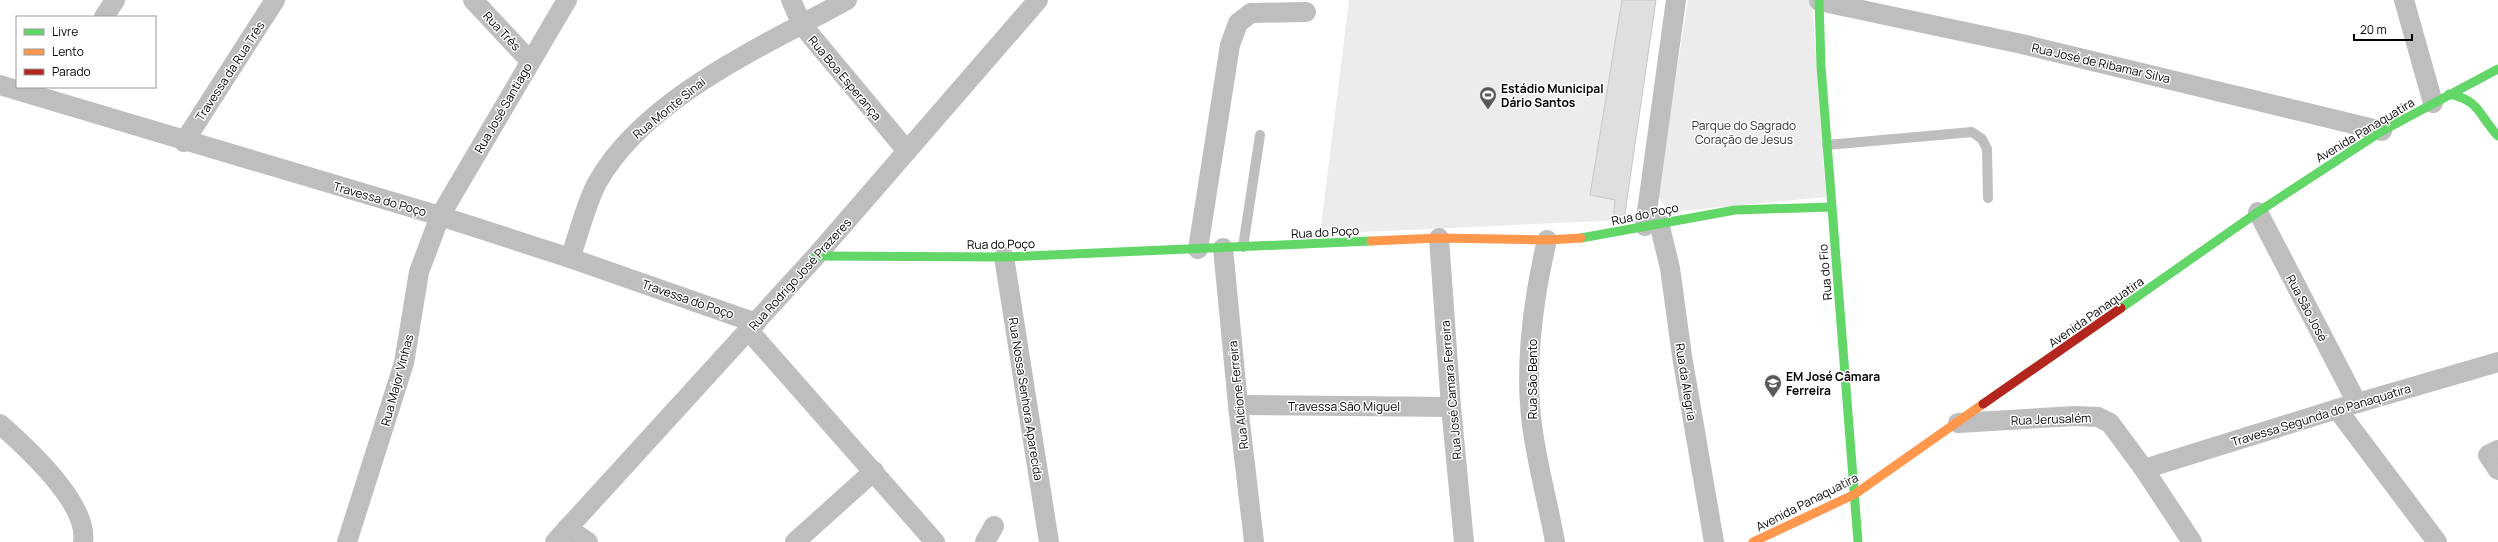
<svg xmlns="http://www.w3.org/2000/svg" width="2498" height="542" font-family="Manrope,sans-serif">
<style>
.green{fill:#ececec}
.building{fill:#dfdfdf;stroke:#c7c7c7}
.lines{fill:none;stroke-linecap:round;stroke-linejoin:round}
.lane{stroke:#bebebe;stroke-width:10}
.street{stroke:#bebebe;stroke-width:20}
.fast{stroke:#63d668;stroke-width:9}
.slow{stroke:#ff974d;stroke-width:9}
.jam{stroke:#b3261e;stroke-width:9}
.labels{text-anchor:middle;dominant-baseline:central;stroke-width:3;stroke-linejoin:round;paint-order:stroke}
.street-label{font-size:12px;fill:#000;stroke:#fff}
.poi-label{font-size:12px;font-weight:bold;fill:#000;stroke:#fff;text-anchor:start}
.park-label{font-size:12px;fill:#333;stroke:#fff}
</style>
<rect width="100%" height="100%" fill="#fff"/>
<g class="green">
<path d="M1349,0h307l-32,220 -304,14z"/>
<path d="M1688,0h124l14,197 -157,15 -10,-14 -1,-11z"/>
</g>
<path class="building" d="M1622,0h34l-32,220 -11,1 2,-21 -25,-5z"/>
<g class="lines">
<g class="lane">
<path d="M1827,145l145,-13 10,7 5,10 1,49"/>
<path d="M1243,247l17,-112"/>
</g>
<g class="street">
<path d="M473,0l57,61"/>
<path d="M791,0l11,25 105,126"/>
<path d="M2404,0l29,103"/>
<path d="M1819,1l203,43 360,87"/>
<path d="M104,17l11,-17"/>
<path d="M0,85l440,131 130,42 186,65"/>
<path d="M184,142l91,-142"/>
<path d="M2258,212l99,191"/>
<path d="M1659,223l11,45 12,88 32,186"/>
<path d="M1645,226l31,-226"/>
<path d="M1439,238l12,169 13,135"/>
<path d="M1547,240c-14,60 -23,124 -15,185 5,39 16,78 23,117"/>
<path d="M1223,248l15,157 16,137"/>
<path d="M1198,249l32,-204 8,-22 13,-10 55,-1"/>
<path d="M1004,257l45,285"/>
<path d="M570,258c9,-24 15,-52 27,-75 48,-86 167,-137 250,-183"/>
<path d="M749,331l186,211"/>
<path d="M1238,405l213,2"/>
<path d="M2337,409l100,133"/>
<path d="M1958,423l117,-7 23,1 12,6 34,46 48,73"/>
<path d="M0,424c26,23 89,80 83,118"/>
<path d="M2498,450l-10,5 10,15"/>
<path d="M2144,469l193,-60 161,-47"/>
<path d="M567,528l21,14"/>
<path d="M347,542l57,-179 15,-91 21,-56 127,-216"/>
<path d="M555,542l261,-286 222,-256"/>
<path d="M795,542l79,-71"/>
<path d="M985,542l9,-16"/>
</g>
<g class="fast">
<path d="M1819,0l2,66 37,476"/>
<path d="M2449,94c31,6 30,22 49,42"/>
<path d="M1581,238l154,-28 97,-3"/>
<path d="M816,256l188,1 367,-16"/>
<path d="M2121,308l137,-96 124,-81 116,-62"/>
</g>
<g class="slow">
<path d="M1371,241l68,-3 108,2 34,-2"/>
<path d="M1753,542l102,-48 128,-90"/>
</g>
<path class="jam" d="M1983,404l138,-96"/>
</g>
<defs>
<g id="stadium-pin" transform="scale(0.9)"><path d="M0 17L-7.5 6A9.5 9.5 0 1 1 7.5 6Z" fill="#595959" stroke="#fff"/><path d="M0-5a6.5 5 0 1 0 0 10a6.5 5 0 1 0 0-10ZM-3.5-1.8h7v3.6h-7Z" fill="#fff"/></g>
<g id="school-pin" transform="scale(0.9)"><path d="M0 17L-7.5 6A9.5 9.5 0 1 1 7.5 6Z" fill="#595959" stroke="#fff"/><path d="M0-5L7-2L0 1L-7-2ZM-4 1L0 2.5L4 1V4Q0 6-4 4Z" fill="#fff"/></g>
</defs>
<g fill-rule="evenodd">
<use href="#stadium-pin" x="1488" y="95"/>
<use href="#school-pin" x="1773" y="383"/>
</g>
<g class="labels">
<g class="street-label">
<text transform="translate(502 31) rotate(47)">Rua Três</text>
<text transform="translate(2101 63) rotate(13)">Rua José de Ribamar Silva</text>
<text transform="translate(230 71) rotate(-57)">Travessa da Rua Três</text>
<text transform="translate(845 78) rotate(50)">Rua Boa Esperança</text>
<text transform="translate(503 108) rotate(-60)">Rua José Santiago</text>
<text transform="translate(669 108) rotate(-39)">Rua Monte Sinai</text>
<text transform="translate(2365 130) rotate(-31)">Avenida Panaquatira</text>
<text transform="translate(380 199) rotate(16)">Travessa do Poço</text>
<text transform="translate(1645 214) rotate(-12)">Rua do Poço</text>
<text transform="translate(1325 232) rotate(-3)">Rua do Poço</text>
<text transform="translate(1001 244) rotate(-1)">Rua do Poço</text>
<text transform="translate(1825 272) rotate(-95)">Rua do Fio</text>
<text transform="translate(800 274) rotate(-48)">Rua Rodrigo José Prazeres</text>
<text transform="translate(688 299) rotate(19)">Travessa do Poço</text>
<text transform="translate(2307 308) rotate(62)">Rua São José</text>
<text transform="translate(2096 312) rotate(-35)">Avenida Panaquatira</text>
<text transform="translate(1532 379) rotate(-90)">Rua São Bento</text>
<text transform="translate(397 380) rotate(-75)">Rua Major Vinhas</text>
<text transform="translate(1686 382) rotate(81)">Rua da Alegria</text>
<text transform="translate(1451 390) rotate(-95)">Rua José Camara Ferreira</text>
<text transform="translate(1238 395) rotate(-96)">Rua Alcione Ferreira</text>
<text transform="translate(1026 399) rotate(81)">Rua Nossa Senhora Aparecida</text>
<text x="1344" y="406">Travessa São Miguel</text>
<text transform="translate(2321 415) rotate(-17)">Travessa Segunda do Panaquatira</text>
<text transform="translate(2051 419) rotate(-2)">Rua Jerusalém</text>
<text transform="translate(1807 502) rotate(-27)">Avenida Panaquatira</text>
</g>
<g class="poi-label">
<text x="1501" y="88">Estádio Municipal<tspan x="1501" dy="14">Dário Santos</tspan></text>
<text x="1786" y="376">EM José Câmara<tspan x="1786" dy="14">Ferreira</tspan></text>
</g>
<g class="park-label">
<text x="1744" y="125">Parque do Sagrado<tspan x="1744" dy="14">Coração de Jesus</tspan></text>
</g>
</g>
<rect x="16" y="16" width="140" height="72" fill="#ffffff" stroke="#999999"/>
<rect x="24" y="29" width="20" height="6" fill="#63d668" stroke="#999999"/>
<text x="52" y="36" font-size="12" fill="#000000">Livre</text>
<rect x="24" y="49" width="20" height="6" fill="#ff974d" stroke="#999999"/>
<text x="52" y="56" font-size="12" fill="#000000">Lento</text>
<rect x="24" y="69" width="20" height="6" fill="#b3261e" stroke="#999999"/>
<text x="52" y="76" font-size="12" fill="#000000">Parado</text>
<path d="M2354 34v6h58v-6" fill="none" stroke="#000000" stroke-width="2"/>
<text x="2360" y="34" font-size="12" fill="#000000" stroke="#ffffff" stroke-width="3" paint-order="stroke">20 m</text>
</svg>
